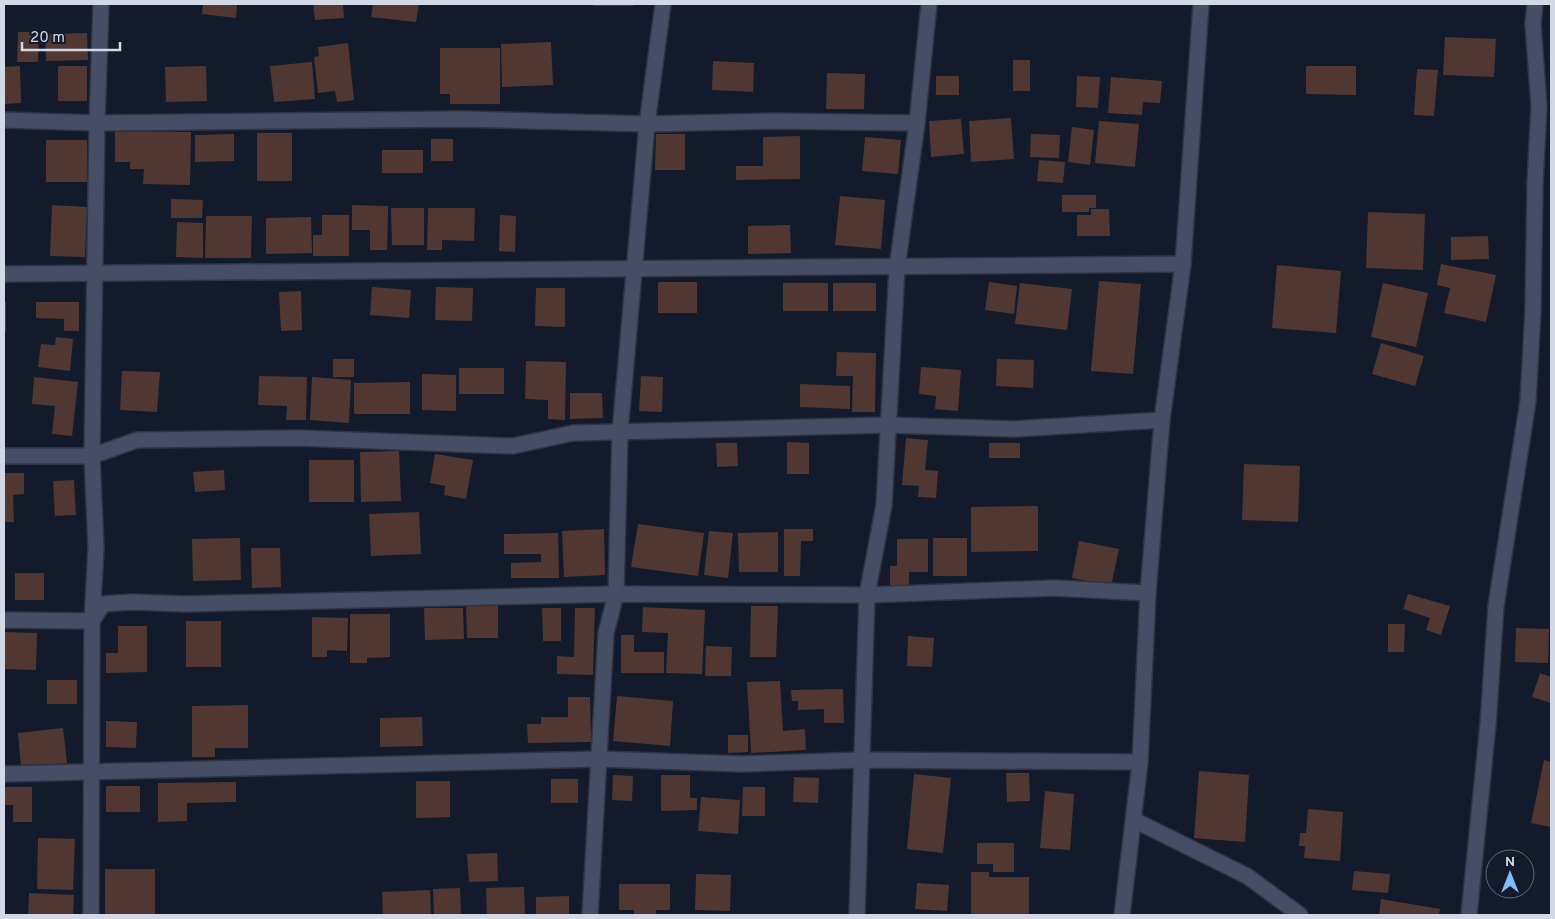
<svg xmlns="http://www.w3.org/2000/svg" width="1555" height="919" font-family="Overpass,sans-serif">
<style>
.building{fill:#503731}
.lines{fill:none;stroke-linecap:round;stroke-linejoin:round}
.minor-casing{stroke:#303342;stroke-width:18}
.minor{stroke:#454e64;stroke-width:15}
</style>
<rect width="100%" height="100%" fill="#131a2c"/>
<g class="building">
<path d="M203,4h34l-1,14 -34,-4z"/>
<path d="M313,4h30l1,14 -29,2z"/>
<path d="M373,4h46l-3,18 -45,-5z"/>
<rect x="593" y="4" width="40" height="2"/>
<path d="M18,32h21l-1,30h-21z"/>
<path d="M87,33l1,27 -42,1 -1,-27z"/>
<path d="M1445,37l51,2 -2,38 -51,-2z"/>
<path d="M551,42l2,43 -51,2 -1,-43z"/>
<path d="M348,43l6,57 -17,2 -2,-11 -17,2 -4,-36 5,-1 -1,-9z"/>
<path d="M440,48h60v56h-50v-10h-10z"/>
<rect x="1013" y="60" width="17" height="31"/>
<path d="M713,61l41,2 -1,29 -41,-2z"/>
<path d="M312,62l3,37 -41,3 -4,-36z"/>
<path d="M20,66l1,37 -17,1v-37z"/>
<rect x="58" y="66" width="29" height="35"/>
<path d="M206,66l1,35 -41,1 -1,-35z"/>
<path d="M1306,66h50v29l-50,-1z"/>
<path d="M1417,69l21,1 -4,46 -20,-1z"/>
<path d="M827,73l38,1 -1,35h-38z"/>
<rect x="936" y="76" width="23" height="19"/>
<path d="M1077,76l23,1 -2,31 -22,-1z"/>
<path d="M1111,77l51,4 -2,22 -17,-1 -1,13 -34,-2z"/>
<path d="M1011,118l3,41 -43,3 -2,-41z"/>
<path d="M961,119l3,35 -33,3 -2,-36z"/>
<path d="M1099,121l40,3 -4,43 -40,-4z"/>
<path d="M1072,127l22,3 -4,35 -22,-3z"/>
<path d="M115,131l76,1 -1,53 -47,-1 1,-15h-14v-7h-15z"/>
<rect x="257" y="133" width="35" height="48"/>
<path d="M234,134v27l-39,1v-27z"/>
<path d="M656,134h29v36h-30z"/>
<path d="M1031,134l29,1 -1,23 -29,-1z"/>
<path d="M800,136v43l-64,1v-14h27v-29z"/>
<path d="M865,137l36,3 -3,34 -36,-3z"/>
<rect x="431" y="139" width="22" height="22"/>
<rect x="46" y="140" width="41" height="42"/>
<rect x="382" y="150" width="41" height="23"/>
<path d="M1039,160l26,2 -2,21 -26,-2z"/>
<path d="M1062,195h34v13h-7v4h-27z"/>
<path d="M840,196l45,4 -4,49 -46,-4z"/>
<path d="M171,199l32,1 -1,18h-31z"/>
<path d="M52,205l35,2 -2,50 -35,-1z"/>
<path d="M352,205l36,1 -1,44h-17v-20h-18z"/>
<path d="M391,208h33v37h-32z"/>
<path d="M428,208h47l-1,33 -32,-1v10h-15z"/>
<path d="M1091,209h18l1,27h-33v-21h14z"/>
<path d="M1368,212l57,2 -2,56 -57,-2z"/>
<path d="M322,215h27v41h-36v-21h9z"/>
<path d="M500,215l16,1 -1,36 -16,-1z"/>
<path d="M206,216h46l-1,42h-46z"/>
<path d="M311,217l1,36 -46,1v-36z"/>
<path d="M177,222l26,1v35l-27,-1z"/>
<path d="M790,225l1,28 -43,1v-28z"/>
<path d="M1488,236l1,23 -38,1v-23z"/>
<path d="M1441,264l55,11 -10,47 -42,-9 6,-25 -13,-3z"/>
<path d="M1277,265l64,6 -5,62 -64,-5z"/>
<path d="M1099,281l42,3 -8,90 -42,-3z"/>
<rect x="658" y="282" width="39" height="31"/>
<path d="M989,282l28,4 -3,28 -29,-4z"/>
<rect x="783" y="283" width="45" height="28"/>
<rect x="833" y="283" width="43" height="28"/>
<path d="M1020,283l52,6 -5,41 -52,-6z"/>
<path d="M1383,283l45,10 -12,54 -45,-10z"/>
<path d="M372,287l39,3 -2,28 -39,-3z"/>
<path d="M436,287l37,1 -1,33 -37,-1z"/>
<path d="M536,288h29v39l-30,-1z"/>
<path d="M301,291l1,39 -21,1 -2,-39z"/>
<rect x="4" y="302" width="2" height="29"/>
<path d="M36,302h43v29h-15v-12l-28,-1z"/>
<path d="M56,337l17,2 -3,32 -32,-4 3,-23 14,1z"/>
<path d="M1381,343l43,13 -9,30 -43,-12z"/>
<path d="M837,352l39,1 -1,59h-23l1,-36h-17z"/>
<rect x="333" y="359" width="21" height="18"/>
<path d="M997,359l37,1 -1,28 -37,-2z"/>
<path d="M526,361l40,1 -1,58 -17,-1v-19l-23,-1z"/>
<path d="M921,367l40,3 -3,41 -23,-2 1,-13 -17,-2z"/>
<rect x="459" y="368" width="45" height="26"/>
<path d="M122,371l38,1 -3,40 -37,-2z"/>
<path d="M422,374l34,1v36l-34,-1z"/>
<path d="M259,376l48,1 -1,43h-20l1,-14 -29,-1z"/>
<path d="M641,376l22,1 -1,35 -23,-1z"/>
<path d="M34,377l44,5 -6,54 -20,-2 3,-28 -23,-2z"/>
<path d="M312,377l39,3 -2,43 -39,-3z"/>
<path d="M410,382v32h-56v-31z"/>
<path d="M800,384l50,2v23l-50,-2z"/>
<path d="M570,393h32l1,25 -33,1z"/>
<path d="M906,438l22,2 -3,30 13,1 -2,27 -18,-1 1,-11 -17,-1z"/>
<path d="M787,442l22,1v31h-22z"/>
<path d="M716,443h21l1,23 -21,1z"/>
<rect x="989" y="443" width="31" height="15"/>
<path d="M399,451l2,50 -40,1 -1,-50z"/>
<path d="M435,454l38,6 -7,39 -22,-4 1,-9 -15,-3z"/>
<rect x="309" y="460" width="45" height="42"/>
<path d="M1244,464l56,2 -2,56 -56,-2z"/>
<path d="M224,470l1,20 -30,2 -2,-20z"/>
<path d="M4,473h20v21l-11,1 1,27h-10z"/>
<path d="M74,480l2,35 -21,1 -2,-35z"/>
<path d="M1038,506v45l-67,1v-45z"/>
<path d="M419,512l2,42 -50,2 -2,-42z"/>
<path d="M638,524l66,9 -6,43 -67,-9z"/>
<path d="M604,529l1,46 -41,2 -2,-46z"/>
<path d="M784,529h29v12h-12l-1,35h-16z"/>
<path d="M709,531l24,2 -5,45 -24,-3z"/>
<path d="M778,532v40h-39l-1,-39z"/>
<path d="M558,533l1,45h-48v-15l30,-1v-8h-37v-20z"/>
<path d="M240,538l1,42 -48,1 -1,-42z"/>
<rect x="933" y="538" width="34" height="38"/>
<path d="M897,539h31v33h-19v14h-19v-20h7z"/>
<path d="M1079,541l40,8 -8,37 -39,-8z"/>
<path d="M251,548h29l1,39 -29,1z"/>
<rect x="15" y="573" width="29" height="27"/>
<path d="M1408,594l42,12 -9,29 -15,-5 4,-12 -27,-9z"/>
<path d="M498,605v33h-31l-1,-32z"/>
<path d="M751,606h27l-2,51h-26z"/>
<path d="M643,607l62,3 -3,64 -36,-1 2,-40 -26,-1z"/>
<path d="M424,608h39l1,31 -39,1z"/>
<path d="M542,608h19v33h-18z"/>
<path d="M575,608h20l-2,67 -36,-1v-18l17,1z"/>
<path d="M350,614h40v43l-23,1v5h-17z"/>
<path d="M312,617l36,1 -1,33 -20,-1v7h-15z"/>
<rect x="186" y="621" width="35" height="46"/>
<path d="M1388,624h17l-1,28h-16z"/>
<path d="M118,626h29v46l-41,1v-20h12z"/>
<path d="M1516,628l33,1 -1,34 -33,-1z"/>
<path d="M4,632l33,1 -1,37 -32,-1z"/>
<path d="M621,635h13v17h30v21h-43z"/>
<path d="M908,636l26,2 -2,29 -25,-1z"/>
<path d="M706,646l26,1 -1,29h-26z"/>
<path d="M1540,673l11,4v26l-19,-6z"/>
<rect x="47" y="680" width="30" height="24"/>
<path d="M780,681l3,50 22,-2 1,21 -55,3 -4,-71z"/>
<path d="M843,689l1,34h-20v-14l-26,1v-9h-6l-1,-11z"/>
<path d="M617,696l56,5 -3,45 -57,-5z"/>
<path d="M568,697h22l1,45 -63,1 -1,-19h14v-7h27z"/>
<path d="M248,705v43h-33v9h-23v-51z"/>
<path d="M422,717l1,29 -43,1v-29z"/>
<path d="M106,721l31,1 -1,26 -30,-1z"/>
<path d="M63,728l4,35 -46,5 -3,-35z"/>
<path d="M728,735h20v17l-20,1z"/>
<path d="M1544,760l7,2v65l-20,-4z"/>
<path d="M1199,771l50,4 -4,67 -51,-4z"/>
<path d="M1006,773h23l1,28 -23,1z"/>
<path d="M914,774l37,4 -8,75 -36,-4z"/>
<path d="M613,775l20,1 -1,25 -20,-1z"/>
<path d="M661,775h29v23h7v12l-36,1z"/>
<path d="M794,777l25,1 -1,25 -25,-1z"/>
<rect x="551" y="779" width="27" height="24"/>
<path d="M416,781h34v36l-34,1z"/>
<path d="M236,782v20l-49,1v18l-29,1v-39z"/>
<rect x="106" y="786" width="34" height="26"/>
<path d="M4,787h28v35h-19v-17h-9z"/>
<path d="M743,787h22v29h-23z"/>
<path d="M1045,791l29,3 -4,56 -30,-2z"/>
<path d="M701,797l39,3 -2,34 -40,-3z"/>
<path d="M1308,809l35,3 -3,49 -36,-3 1,-12h-6l1,-13h6z"/>
<path d="M38,838l37,1 -2,51 -36,-1z"/>
<path d="M977,843h37v29h-21v-8h-16z"/>
<path d="M497,853l1,28 -29,1 -2,-28z"/>
<rect x="105" y="869" width="50" height="46"/>
<path d="M1354,871l36,3 -2,19 -36,-3z"/>
<path d="M971,872h18v5h40v38h-58z"/>
<path d="M696,874l35,1 -1,36 -35,-1z"/>
<path d="M917,883l32,2 -2,26 -32,-2z"/>
<path d="M619,884h51v26h-14v5h-22v-5h-15z"/>
<path d="M524,887l1,28h-38l-1,-27z"/>
<path d="M460,888l1,27h-27l-1,-26z"/>
<path d="M430,890l1,25h-48l-1,-23z"/>
<path d="M29,893l45,2 -1,20h-45z"/>
<path d="M569,896v19h-33v-18z"/>
<path d="M1381,899l59,10 -1,6h-60z"/>
</g>
<g class="lines">
<g class="minor-casing">
<g id="minor">
<path d="M4,120l93,3 366,-4 184,5 128,-3 142,2"/>
<path d="M4,274l1179,-10"/>
<path d="M4,456h88l45,-16 161,-2 215,8 60,-13 314,-8 127,4 148,-9"/>
<path d="M4,620l88,1 11,-17 29,-2 52,2 432,-10 251,1 187,-7 94,5"/>
<path d="M4,774l596,-15 141,5 120,-4 279,2"/>
<path d="M1134,820l113,56 53,39"/>
<path d="M91,915l1,-294 4,-73 -4,-92 5,-333 4,-119"/>
<path d="M590,915l16,-282 10,-39 4,-162 27,-308 16,-120"/>
<path d="M857,915l10,-320 17,-90 13,-237 20,-145 12,-119"/>
<path d="M1122,915l18,-153 8,-169 14,-173 21,-156 18,-260"/>
<path d="M1469,915l19,-191 8,-118 32,-205 5,-90 2,-128 4,-77 -6,-82 2,-20"/>
</g>
</g>
<use href="#minor" class="minor"/>
</g>
<rect width="1555" height="919" fill="none" stroke="#d2d8e5" stroke-width="10"/>
<g transform="translate(1510 874)"><circle r="24" fill="#131a2c" stroke="#5f6676"/>
<path d="M0-4L9 19L0 12L-9 19Z" fill="#7ebdf9"/>
<text y="-8" font-size="14" font-weight="bold" text-anchor="middle" fill="#d2d8e5">N</text>
</g>
<path d="M22 42v8h98v-8" fill="none" stroke="#d2d8e5" stroke-width="2.5"/>
<text x="30" y="42" font-size="15" fill="#d2d8e5" stroke="#131a2c" stroke-width="4" paint-order="stroke">20 m</text>
</svg>
